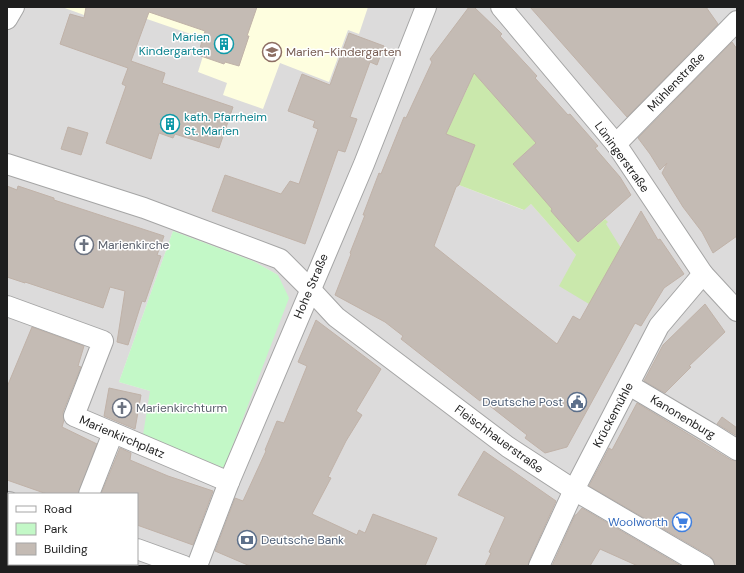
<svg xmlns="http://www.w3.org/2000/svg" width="744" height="573" font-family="'DM Sans',sans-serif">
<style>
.residential{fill:#dcdbdb;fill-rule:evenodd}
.education{fill:#fefedf}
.grass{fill:#cae8ac}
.park{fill:#c3f8c7}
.building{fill:#c4bbb4;stroke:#c0b2a8}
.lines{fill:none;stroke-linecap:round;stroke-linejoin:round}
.street-casing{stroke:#a5a5a5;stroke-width:22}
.street{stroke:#fff;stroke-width:20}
.labels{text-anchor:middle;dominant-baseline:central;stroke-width:3;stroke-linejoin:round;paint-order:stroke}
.culture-label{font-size:12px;fill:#0d838f;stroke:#fff;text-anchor:end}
.education-label{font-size:12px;fill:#785e54;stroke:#fff;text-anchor:start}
.street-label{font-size:12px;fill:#1e1e1e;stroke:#fff}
.worship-label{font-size:12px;fill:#5b616d;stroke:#fff;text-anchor:start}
.service-label{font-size:12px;fill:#4e5e75;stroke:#fff;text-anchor:end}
.shop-label{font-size:12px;fill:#366cbe;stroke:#fff;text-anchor:end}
</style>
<rect width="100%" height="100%" fill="#efece5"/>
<path class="residential" d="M7,7h730v559h-730zM465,84l38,22 33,37 -23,21 27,31 55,-46 12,13 -56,49 27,31 27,-23 1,5 -30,31 -45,-51 -8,6 -64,-25 16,-40 -29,-11 22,-47zM173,231l80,30 25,14 -128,116 -31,-9zM9,494h128v70h-128z"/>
<path class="education" d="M62,7h306l-9,27 -11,-4 -19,52 -49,-19 -17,46 -40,-14 4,-12 -29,-11 10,-32 -96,-33 -6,16z"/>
<path class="grass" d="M474,71l62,72 -23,21 27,31 55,-47 12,14 -56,49 27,31 27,-23 3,3 -2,2 23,37 -40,43 -30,-18 17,-31 -45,-51 -7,6 -65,-25 16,-40 -29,-11 22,-47 -4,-3z"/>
<path class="park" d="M173,231l80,30 25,14 11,23 -65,170 -81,-33 7,-44 -31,-9z"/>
<g class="building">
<path d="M86,7h171l-10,29h2l-10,30 -14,-4 -1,2 -26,-9 7,-24 -56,-19 -18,49 34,12 -3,10 71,24 -14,41 -44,-14 -2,4 -14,-5 -8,26 -45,-16 20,-57 -4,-2 6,-16 -68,-24 10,-30 14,4z"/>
<path d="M469,7h5l28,27 -2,2 37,40 -2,2 33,37 2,-1 28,32 -3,2 25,29 11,18 -53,47 -27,-31 1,-2 -39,-45 23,-21 -62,-70 -28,61 29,11 -16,40 -3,2 -22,59 123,98 16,-28 7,4 61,-109 17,29 2,-1 24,35 -20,14 -23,38 -6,-3 -68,124 -22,6 -20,-15 2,-3 -46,-36 -1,2 -79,-62 2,-3 -18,-14 -50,-27 16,-41 -1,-1 15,-38h-2l16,-42 2,1 23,-57 2,1 26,-56 -2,-3z"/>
<path d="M530,7h176l12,17 -91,93z"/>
<path d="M349,33l35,13 -7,19 -7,-3 -20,55 7,2 -12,33 -7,-2 -33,94 -93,-33 13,-36 56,19 9,-13 9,3 19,-55 -5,-2 2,-6 -27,-10 14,-37 28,11z"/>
<path d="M732,42l5,7v187l-24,17 -11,-21 -19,-25 -21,-34 5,-10 -7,7 -10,-16 -12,-16z"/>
<path d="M68,127l20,6 -7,22 -20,-6z"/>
<path d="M7,186l10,4 1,-4 36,12v2l110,36 -7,19 4,1 -16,46 -3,-1 -14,44 -11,-3 8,-51 -15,-4 -7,21 -78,-26v1l-18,-6z"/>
<path d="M705,304l20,28 -36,34 2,1 -26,26 -21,-12 19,-36z"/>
<path d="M316,320l65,49 -25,42 6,4 -16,26 -18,36 3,1 -19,36 45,21 2,-5 6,3 8,-19 64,24 -12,28h-175l-35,-15 20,-53 8,3 23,-50 -1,-1 12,-29 7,2 23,-57 -9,-4z"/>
<path d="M32,327l52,19 -6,20 3,1 -18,45 1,8 -2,7 35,17 -19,50h-31l-40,-14v-93z"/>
<path d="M109,388l32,7 -6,34 -31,-13z"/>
<path d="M637,403l94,57 6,1v105h-22l-1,-5 -4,-5 -121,-70 20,-38 3,2z"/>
<path d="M722,417l15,11v8l-20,-12z"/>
<path d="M120,448l11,5 -1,7 38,16 45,15 -20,54 -56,-20v-31h-36z"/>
<path d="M484,451l72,50 -27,60 -1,5h-43l6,-13 -2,-1 16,-35 -47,-22z"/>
<path d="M582,508l99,58h-43l-38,-17 -10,17h-38l23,-51h1z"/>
</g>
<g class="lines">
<g class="street-casing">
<g id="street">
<path d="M501,7l115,137 87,130 34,37"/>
<path d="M7,19l7,-12"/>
<path d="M616,144l121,-123"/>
<path d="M7,164l137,44 136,51 30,30 26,28 172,130 66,43 130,76"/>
<path d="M7,306l96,35 -29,75 155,66"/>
<path d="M629,385l81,48 27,17"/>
<path d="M89,494l24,-61"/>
<path d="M7,502h2"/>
<path d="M137,549l47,17"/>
<path d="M197,566l32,-84 135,-318 62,-157"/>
<path d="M539,566l35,-76 85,-164 44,-52"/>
</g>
</g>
<use href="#street" class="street"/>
</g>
<defs>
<g id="building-ring" transform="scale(1)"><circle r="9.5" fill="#fff" stroke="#0f9aa8" stroke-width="1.5"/><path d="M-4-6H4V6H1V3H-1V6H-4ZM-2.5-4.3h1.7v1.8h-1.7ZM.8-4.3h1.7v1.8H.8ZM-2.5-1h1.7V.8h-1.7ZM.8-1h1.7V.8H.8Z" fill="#0f9aa8"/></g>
<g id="school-ring" transform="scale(1)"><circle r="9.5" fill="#fff" stroke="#8d6e63" stroke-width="1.5"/><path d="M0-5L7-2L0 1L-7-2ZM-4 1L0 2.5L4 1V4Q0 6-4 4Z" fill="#8d6e63"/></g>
<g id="church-ring" transform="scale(1)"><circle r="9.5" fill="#fff" stroke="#6b7280" stroke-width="1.5"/><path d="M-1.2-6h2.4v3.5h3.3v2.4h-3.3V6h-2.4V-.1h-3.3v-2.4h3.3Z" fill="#6b7280"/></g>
<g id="civic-ring" transform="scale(1)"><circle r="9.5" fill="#fff" stroke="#5c6f8a" stroke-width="1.5"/><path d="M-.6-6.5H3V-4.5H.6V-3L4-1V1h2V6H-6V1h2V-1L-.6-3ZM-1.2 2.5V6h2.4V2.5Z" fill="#5c6f8a"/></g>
<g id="supermarket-ring" transform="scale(1)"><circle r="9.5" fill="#fff" stroke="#3f7fe0" stroke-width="1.5"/><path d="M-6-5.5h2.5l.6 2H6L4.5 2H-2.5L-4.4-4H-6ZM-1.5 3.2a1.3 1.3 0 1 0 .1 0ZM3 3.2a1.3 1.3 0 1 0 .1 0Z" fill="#3f7fe0"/></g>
<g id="bank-ring" transform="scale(1)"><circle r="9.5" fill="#fff" stroke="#5c6f8a" stroke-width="1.5"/><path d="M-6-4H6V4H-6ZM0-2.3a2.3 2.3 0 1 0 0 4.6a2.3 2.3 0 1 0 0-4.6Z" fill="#5c6f8a"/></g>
</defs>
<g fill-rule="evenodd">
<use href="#building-ring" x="224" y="44"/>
<use href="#school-ring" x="272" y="52"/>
<use href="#building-ring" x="170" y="124"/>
<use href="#church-ring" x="84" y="245"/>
<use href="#civic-ring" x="577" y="402"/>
<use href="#church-ring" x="122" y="408"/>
<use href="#supermarket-ring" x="682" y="522"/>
<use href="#bank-ring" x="247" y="540"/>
</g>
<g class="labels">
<g class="culture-label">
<text x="210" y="37">Marien<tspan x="210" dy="14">Kindergarten</tspan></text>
<text x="184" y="117" text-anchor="start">kath. Pfarrheim<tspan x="184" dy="14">St. Marien</tspan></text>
</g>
<g class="education-label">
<text x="286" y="52">Marien-Kindergarten</text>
</g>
<g class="street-label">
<text transform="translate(676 82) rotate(-46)">Mühlenstraße</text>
<text transform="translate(622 157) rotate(54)">Lüningerstraße</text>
<text transform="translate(311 286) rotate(-67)">Hohe Straße</text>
<text transform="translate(613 415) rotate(-62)">Krückemühle</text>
<text transform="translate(683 417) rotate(31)">Kanonenburg</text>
<text transform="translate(122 437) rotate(23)">Marienkirchplatz</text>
<text transform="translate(499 439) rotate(36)">Fleischhauerstraße</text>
</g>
<g class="worship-label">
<text x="98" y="245">Marienkirche</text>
<text x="136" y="408">Marienkirchturm</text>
</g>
<g class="service-label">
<text x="563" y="402">Deutsche Post</text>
<text x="261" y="540" text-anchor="start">Deutsche Bank</text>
</g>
<g class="shop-label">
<text x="668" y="522">Woolworth</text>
</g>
</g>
<rect width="744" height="573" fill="none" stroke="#1e1e1e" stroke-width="16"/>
<rect x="8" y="493" width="130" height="72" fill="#ffffff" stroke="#a5a5a5"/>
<rect x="16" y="506" width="20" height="6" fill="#ffffff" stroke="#a5a5a5"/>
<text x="44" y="513" font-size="12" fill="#1e1e1e">Road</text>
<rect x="16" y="523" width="20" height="12" fill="#c3f8c7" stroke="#a5a5a5"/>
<text x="44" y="533" font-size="12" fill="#1e1e1e">Park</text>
<rect x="16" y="543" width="20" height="12" fill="#c4bbb4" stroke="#a5a5a5"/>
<text x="44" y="553" font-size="12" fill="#1e1e1e">Building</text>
</svg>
